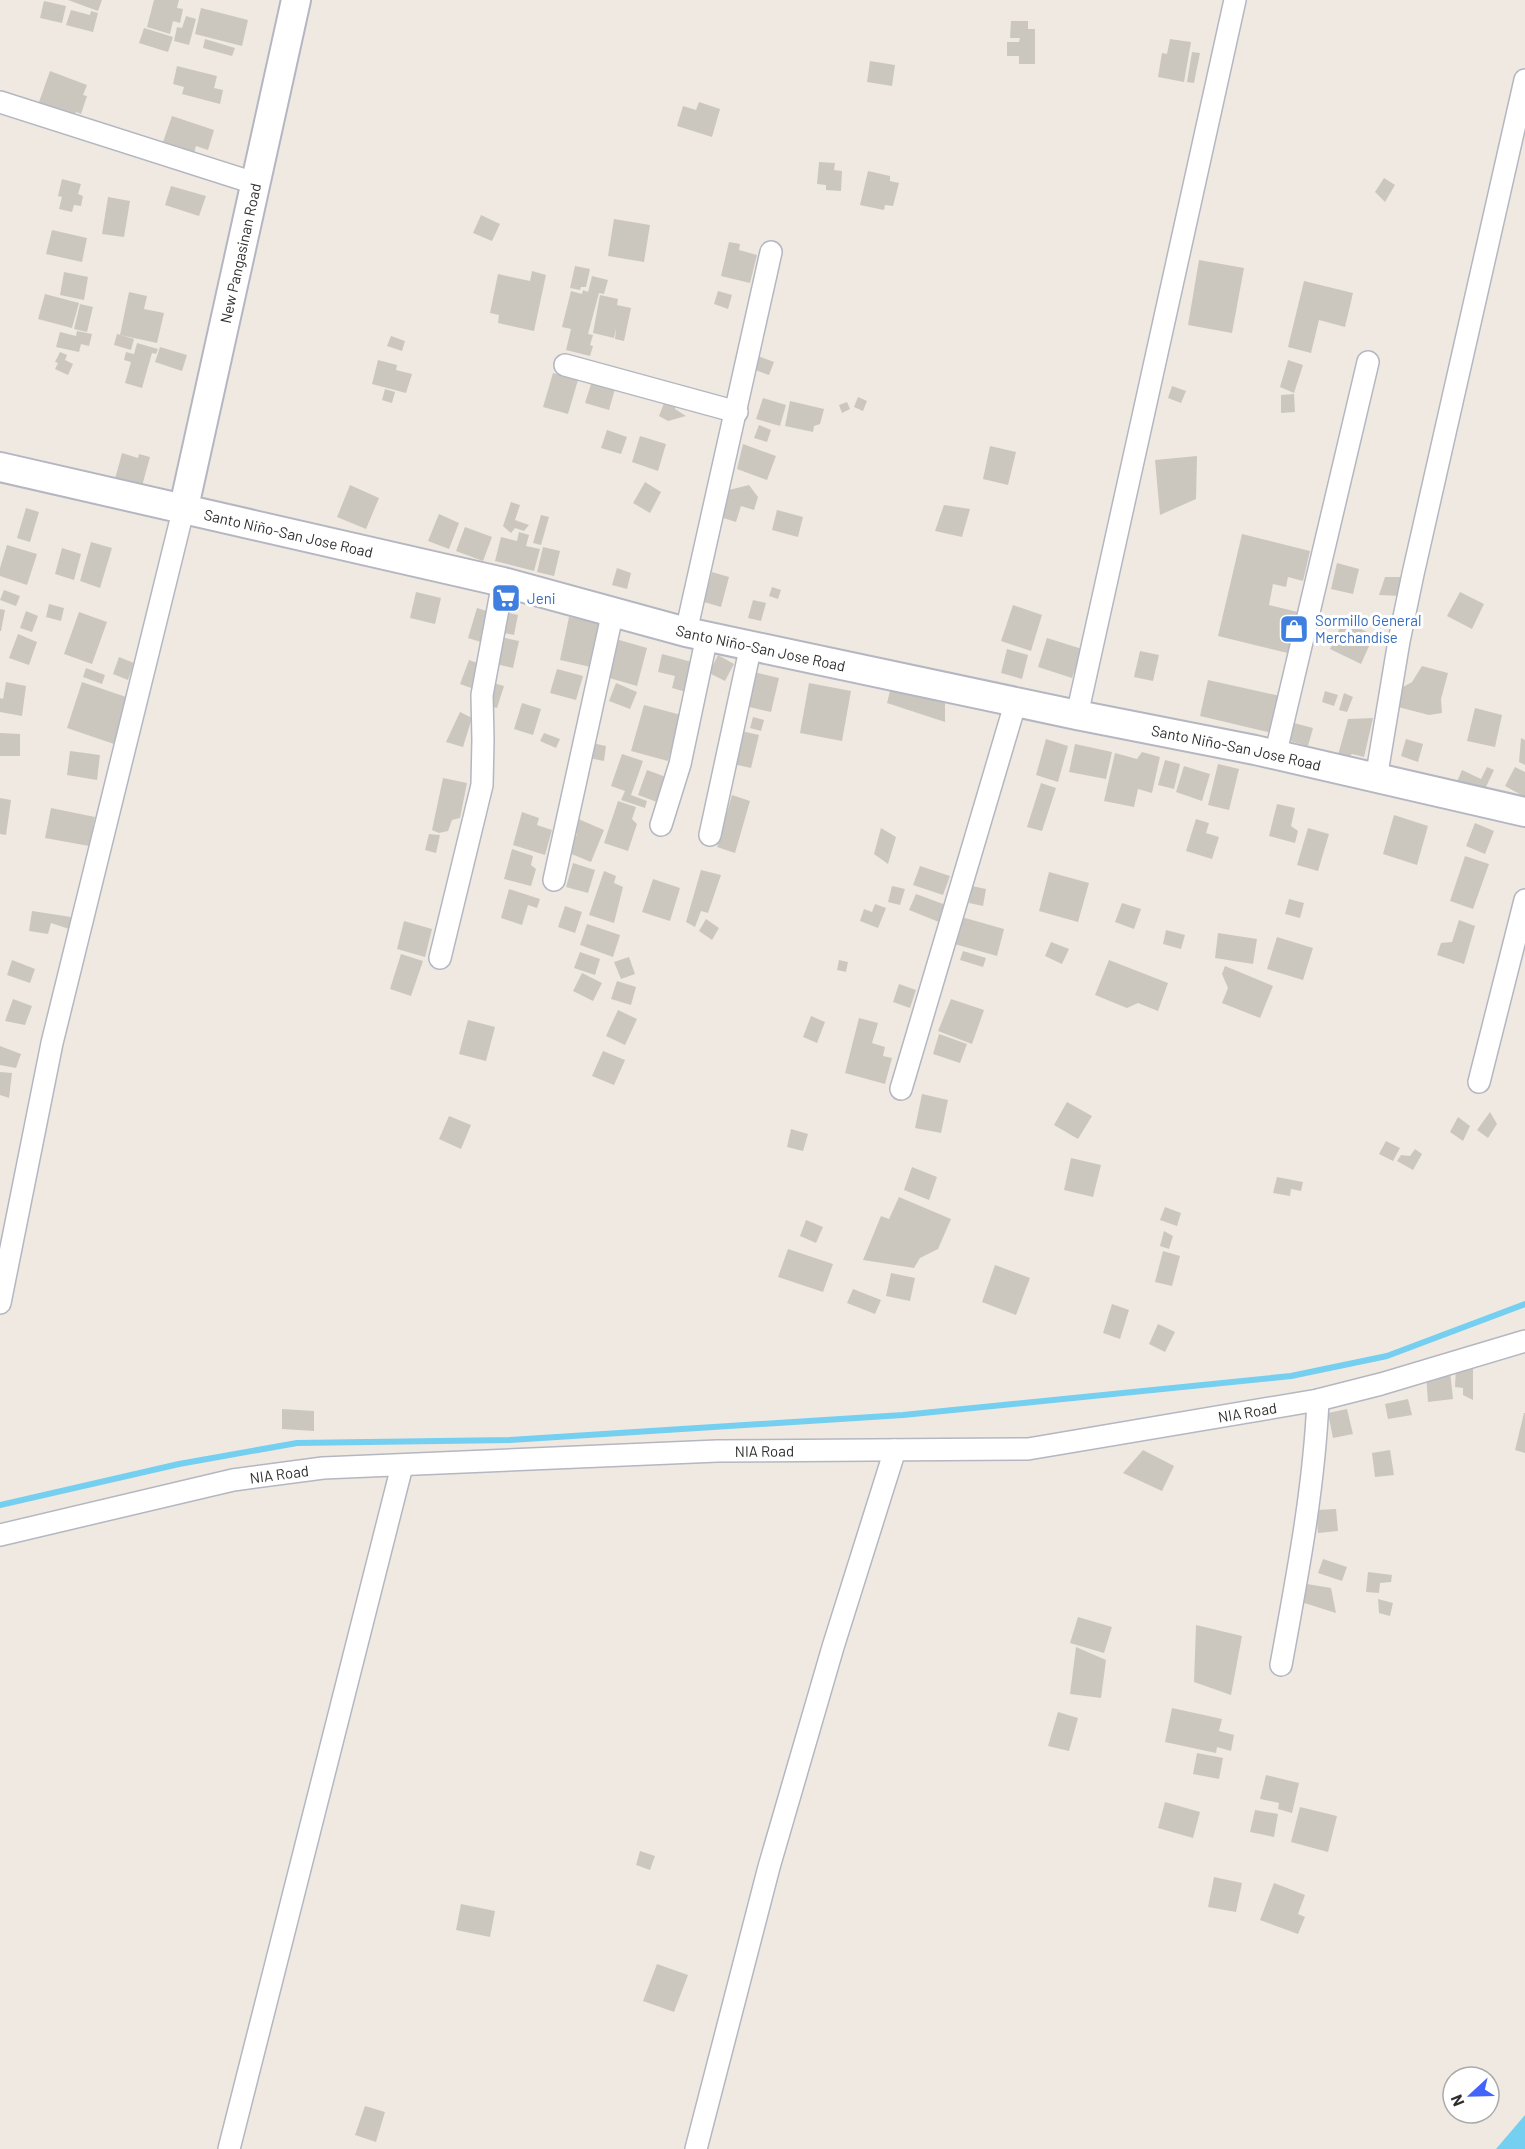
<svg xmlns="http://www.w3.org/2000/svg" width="1525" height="2149" font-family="Barlow,sans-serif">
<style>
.water{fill:#75cff0}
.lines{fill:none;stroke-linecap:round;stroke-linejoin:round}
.stream{stroke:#75cff0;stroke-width:6}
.building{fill:#cbc7bf}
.minor-casing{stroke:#b4b7c1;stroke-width:24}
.secondary-casing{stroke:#b4b7c1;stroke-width:32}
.minor{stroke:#fff;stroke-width:21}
.secondary{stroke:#fff;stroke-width:28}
.labels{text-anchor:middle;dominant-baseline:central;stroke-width:6;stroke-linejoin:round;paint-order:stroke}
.street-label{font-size:15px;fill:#2e2e2e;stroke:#fff}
.shop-label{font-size:15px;fill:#366cbe;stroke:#fff;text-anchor:start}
</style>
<rect width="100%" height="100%" fill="#efe9e1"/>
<path class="water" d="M1525,2115v34h-29z"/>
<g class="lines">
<path class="stream" d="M0,1505l179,-41 118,-21 213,-3 393,-25 388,-39 96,-20 138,-52"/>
</g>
<g class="building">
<path d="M68,0h34l-4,11z"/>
<path d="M154,0h25l-2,8 6,1 -3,14 -7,-2 -3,13 -23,-7z"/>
<path d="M44,1l22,5 -4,17 -22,-5z"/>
<path d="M201,8l47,12 -6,26 -47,-12z"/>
<path d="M71,10l19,5 1,-4 7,2 -5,19 -27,-7z"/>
<path d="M186,16l10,3 -7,26 -15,-4 3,-14 5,1z"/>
<path d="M1011,21h17v8h7v35h-16v-8h-12v-14h12l1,-4h-10z"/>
<path d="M144,28l29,9 -5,15 -29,-9z"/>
<path d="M205,39l30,9 -3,8 -29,-8z"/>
<path d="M1170,39l21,3 -7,40 -26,-5 4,-24 5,1z"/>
<path d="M1192,52l8,1 -6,30 -7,-1z"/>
<path d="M870,61l25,4 -3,21 -25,-4z"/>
<path d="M177,66l40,10 -3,12 9,2 -3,14 -38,-10 2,-7 -11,-3z"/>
<path d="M50,71l37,14 -4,10 4,1 -6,18 -5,-2 -4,9 -34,-16z"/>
<path d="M699,102l21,7 -8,28 -35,-11 6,-20 13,4z"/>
<path d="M172,116l42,14 -6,20 -12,-4 -3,11 -37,-8 3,-8 4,1z"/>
<path d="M819,162l16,1 -1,7 8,1 -1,20 -15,-1v-5l-9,-1z"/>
<path d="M868,171l22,5v5l9,2 -6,23 -8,-1 -1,5 -24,-5z"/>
<path d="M1384,178l11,7 -10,17 -10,-10z"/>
<path d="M62,179l19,5 -3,10 5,2 -2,10 -7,-1 -2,7 -13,-3 3,-12 -4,-1z"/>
<path d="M171,186l35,10 -7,20 -34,-11z"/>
<path d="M108,197l22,4 -6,36 -22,-3z"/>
<path d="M481,215l19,9 -8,17 -19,-8z"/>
<path d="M614,219l36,6 -6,37 -36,-6z"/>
<path d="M52,230l35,8 -5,24 -36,-8z"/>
<path d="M729,242l11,2 -1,6 18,5 -7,28 -29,-7z"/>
<path d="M1199,260l45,8 -12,65 -44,-8z"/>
<path d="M575,266l15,3 -4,18h-5l-1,3 -10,-2z"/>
<path d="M532,271l14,4 -12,56 -36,-8 1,-8 -9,-2 8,-39 32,7z"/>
<path d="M64,272l24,5 -4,23 -24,-5z"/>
<path d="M592,276l16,4 -4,14 -5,-1 -11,41 5,1 -3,10 3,1 -3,10 -24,-6 5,-21 -9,-2 9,-36 11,3 1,-4 5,2z"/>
<path d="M1304,281l49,12 -8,34 -26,-7 -8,33 -23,-6z"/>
<path d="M718,291l14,4 -4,14 -14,-5z"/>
<path d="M129,292l18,4 -3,13 20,4 -7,30 -37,-8z"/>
<path d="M45,294l34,9 -7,25 -34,-9z"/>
<path d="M600,295l18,4 -1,6 14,3 -7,33 -9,-2 1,-11 -2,10 -21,-5z"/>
<path d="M80,304l13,3 -6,25 -13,-3z"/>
<path d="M77,331l15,3 -3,12 -8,-2 -2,8 -23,-5 4,-15 16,4z"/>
<path d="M117,334l17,5 -3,11 -17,-5z"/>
<path d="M391,336l14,5 -3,10 -15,-5z"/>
<path d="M137,343l21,6 -2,5 -4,-1 -10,35 -17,-5 6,-21 -7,-2 2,-8 8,2z"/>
<path d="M160,347l27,8 -5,16 -27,-9z"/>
<path d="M60,352l7,3 -2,5 8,4 -5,11 -13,-6 3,-6 -3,-1z"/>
<path d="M758,356l16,6 -5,13 -16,-6z"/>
<path d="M378,360l19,5 -1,5 16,4 -6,19 -34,-9z"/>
<path d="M1288,360l15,5 -9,28 -14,-6z"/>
<path d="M553,373l25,7 -10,34 -25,-7z"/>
<path d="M592,381l23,8 -6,21 -24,-7z"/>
<path d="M1172,386l14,5 -5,12 -13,-5z"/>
<path d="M385,389l10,3 -3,11 -10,-3z"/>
<path d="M1294,394l1,18 -14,1v-18z"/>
<path d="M858,397l9,4 -4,10 -9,-4z"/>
<path d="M666,398l10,5 -1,6 11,7 -18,5 -9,-5z"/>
<path d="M763,398l23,7 -6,21 -24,-7z"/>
<path d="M790,401l34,8 -4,15 -6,2 -1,6 -28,-6z"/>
<path d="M847,402l3,7 -8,4 -3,-8z"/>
<path d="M759,425l12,5 -4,12 -13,-4z"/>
<path d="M607,430l20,7 -6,17 -20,-6z"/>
<path d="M640,436l26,8 -8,27 -26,-9z"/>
<path d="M743,444l33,12 -9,24 -30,-11z"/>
<path d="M990,446l26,6 -8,33 -25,-6z"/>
<path d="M122,453l16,5 1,-4 11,3 -8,29 -27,-7z"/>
<path d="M1197,456l-1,43 -36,16 -5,-55z"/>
<path d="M645,482l16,10 -11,21 -17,-10z"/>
<path d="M350,485l29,13 -13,31 -29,-12z"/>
<path d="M749,485l9,12 -4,13 -13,-4 -5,16 -19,-6 8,-25z"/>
<path d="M511,502l9,3 -5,15 14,5 -5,6 -9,-3 -4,5 -8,-7z"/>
<path d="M944,505l26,4 -8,28 -27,-6z"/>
<path d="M26,508l13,4 -9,30 -13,-4z"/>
<path d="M777,510l26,7 -5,20 -26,-7z"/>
<path d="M439,514l20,9 -10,26 -21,-8z"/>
<path d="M541,515l8,2 -8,28 -8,-2z"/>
<path d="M465,527l27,10 -9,24 -27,-10z"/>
<path d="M519,532l10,3 -3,11 14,3 -6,22 -39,-10 6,-24 16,4z"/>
<path d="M1242,534l68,17 -7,30 -15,-4 -2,10 -13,-3 -4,21 33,8 -10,41 -74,-18z"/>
<path d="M91,542l21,6 -12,40 -20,-7z"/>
<path d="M7,545l30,9 -10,31 -27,-9v-8z"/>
<path d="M543,547l17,4 -6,25 -17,-4z"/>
<path d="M62,548l19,6 -7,26 -19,-6z"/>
<path d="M1337,563l22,6 -6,25 -22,-5z"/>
<path d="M617,568l14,5 -4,16 -15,-4z"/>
<path d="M712,572l17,5 -8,30 -17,-5z"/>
<path d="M1385,577h16v19l-22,-1z"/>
<path d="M772,587l9,3 -3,9 -9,-3z"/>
<path d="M4,590l16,6 -4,10 -16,-6z"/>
<path d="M416,592l25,6 -6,26 -25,-6z"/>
<path d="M1460,592l24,12 -12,25 -25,-13z"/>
<path d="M753,600l13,3 -5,18 -13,-3z"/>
<path d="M49,604l15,4 -3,13 -15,-4z"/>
<path d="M1013,605l29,10 -11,36 -30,-10z"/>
<path d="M477,608l16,5 -9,30 -16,-5z"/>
<path d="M0,609l5,1 -4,21h-1z"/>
<path d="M26,611l12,5 -6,16 -12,-4z"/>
<path d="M79,612l28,10 -15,42 -28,-10z"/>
<path d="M504,612l14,3 -4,20 -14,-3z"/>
<path d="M569,617l36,7 -10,44 -35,-8z"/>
<path d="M1343,621l31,14 -13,29 -31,-15z"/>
<path d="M18,634l19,8 -8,23 -20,-7z"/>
<path d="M500,637l19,4 -6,27 -21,-5z"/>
<path d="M1047,638l35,11 -10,29 -34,-11z"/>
<path d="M616,639l31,9 -10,38 -31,-9z"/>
<path d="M1007,649l21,6 -6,24 -21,-6z"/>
<path d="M1140,651l19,4 -6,26 -19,-4z"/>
<path d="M662,654l30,8 -6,30 -14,-4 3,-12 -17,-4z"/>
<path d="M718,655l16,9 -9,17 -16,-8z"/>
<path d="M119,657l15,6 -6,17 -15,-6z"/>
<path d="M469,660l14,5 -9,24 -14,-5z"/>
<path d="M1422,666l26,7 -7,26 1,14 -13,2 -31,-8 5,-20 9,-5z"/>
<path d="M86,668l19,7 -3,9 -19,-7z"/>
<path d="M557,669l26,7 -7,24 -26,-7z"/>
<path d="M754,672l25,6 -8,34 -26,-6z"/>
<path d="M1208,680l72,16 -8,37 -72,-17z"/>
<path d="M6,682l20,4 -4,30 -22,-4v-14l3,1z"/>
<path d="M82,682l47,16 -15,46 -47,-16z"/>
<path d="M493,683l11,3 -7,22 -11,-3z"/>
<path d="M616,683l21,9 -7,17 -21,-8z"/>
<path d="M809,683l42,8 -9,50 -42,-8z"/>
<path d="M891,687l54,16v19l-58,-19z"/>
<path d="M1325,691l13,4 -4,11 -12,-4z"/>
<path d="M1344,693l9,4 -6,15 -8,-2z"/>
<path d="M522,703l19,6 -8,26 -19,-6z"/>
<path d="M644,705l37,10 -13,46 -37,-10z"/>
<path d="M1475,708l27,7 -7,32 -28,-6z"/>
<path d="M460,712l12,6 -9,29 -17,-5z"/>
<path d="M753,717l11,3 -3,11 -11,-3z"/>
<path d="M1373,718l-9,39 -12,-3 -4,4 -10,-3 10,-36z"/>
<path d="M1294,723l19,5 -5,18 -18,-5z"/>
<path d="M737,730l22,5 -8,33 -22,-5z"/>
<path d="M0,733l20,1v22h-20z"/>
<path d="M544,733l16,6 -4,9 -16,-7z"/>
<path d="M1521,738l4,2v25l-6,-3z"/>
<path d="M1046,739l22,7 -10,36 -22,-7z"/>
<path d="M1406,739l17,5 -5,18 -17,-6z"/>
<path d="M592,743l14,3 -2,15 -15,-3z"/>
<path d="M1075,744l37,8 -6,27 -37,-7z"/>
<path d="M70,751l30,4 -3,25 -30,-5z"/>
<path d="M1142,752l18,5 -8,36 -14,-4 -4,18 -30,-6 11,-48 22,6z"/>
<path d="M622,754l21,7 -12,34 16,6 -2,7 -24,-8 4,-9 -14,-5z"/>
<path d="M1165,760l15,4 -6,25 -16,-4z"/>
<path d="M1218,764l21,5 -10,41 -21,-5z"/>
<path d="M1184,766l26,8 -8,27 -26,-9z"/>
<path d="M1487,767l7,3 -9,19 -29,-5 6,-14 19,9z"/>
<path d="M1515,767l10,5v25l-20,-11z"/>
<path d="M647,770l19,7 -9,25 -19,-7z"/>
<path d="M443,778l24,5 -7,35 -8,2 -4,11 -9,2 -7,-3z"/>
<path d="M1041,783l15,5 -14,43 -15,-4z"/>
<path d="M732,795l18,6 -15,52 -18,-6z"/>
<path d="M0,798l11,2 -5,35 -6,-1z"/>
<path d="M618,801l18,6 -4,12 5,5 -9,27 -24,-8z"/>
<path d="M1277,804l18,4 -4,18 7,5 -3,12 -26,-7z"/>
<path d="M51,808l44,9 -6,29 -44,-8z"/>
<path d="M522,812l17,6 -2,7 15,5 -7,25 -32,-10z"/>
<path d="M1394,815l34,11 -11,39 -34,-11z"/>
<path d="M576,818l28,12 -13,32 -22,-9 8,-19 -6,-3z"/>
<path d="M1196,819l13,4 -3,10 13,4 -7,22 -26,-8z"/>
<path d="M1475,823l19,8 -9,23 -19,-8z"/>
<path d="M881,828l15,9 -8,27 -14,-10z"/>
<path d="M1308,828l21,6 -11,37 -21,-6z"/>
<path d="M429,834l11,1 -4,18 -11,-3z"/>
<path d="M512,849l21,7 -2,9 5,4 -5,17 -27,-7z"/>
<path d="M1465,856l24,8 -16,45 -23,-8z"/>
<path d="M573,863l22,7 -7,23 -22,-6z"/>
<path d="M920,866l30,10 -7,19 -30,-10z"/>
<path d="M701,870l20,5 -13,38 -7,-2 -6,16 -9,-5z"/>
<path d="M604,871l12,5 -2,7 9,4 -9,36 -25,-8z"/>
<path d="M1049,872l40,11 -11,39 -39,-11z"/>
<path d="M653,879l27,9 -10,33 -28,-9z"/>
<path d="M892,886l13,3 -5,16 -12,-3z"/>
<path d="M972,886l14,3 -3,17 -14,-3z"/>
<path d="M509,889l31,10 -3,9 -9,-3 -6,20 -21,-7z"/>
<path d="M916,894l30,11 -7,17 -30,-12z"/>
<path d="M1289,899l15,4 -4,15 -15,-4z"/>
<path d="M1122,903l19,6 -7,20 -19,-7z"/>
<path d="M875,904l11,4 -8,20 -18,-7 4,-12 8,3z"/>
<path d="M565,906l17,6 -7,21 -17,-6z"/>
<path d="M32,911l39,6 -2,12 -18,-6 -3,11 -19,-3z"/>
<path d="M958,916l46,13 -7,27 -46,-13z"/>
<path d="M706,919l13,9 -7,12 -13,-9z"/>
<path d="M1459,920l16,6 -11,38 -27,-9 4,-12 11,-1z"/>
<path d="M404,921l28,8 -7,28 -28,-8z"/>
<path d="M587,924l33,11 -7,22 -33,-12z"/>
<path d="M1166,930l19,5 -4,14 -18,-5z"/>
<path d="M1218,933l39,6 -4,25 -38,-6z"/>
<path d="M1277,937l36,11 -10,32 -36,-11z"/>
<path d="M1051,942l18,7 -7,15 -17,-8z"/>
<path d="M963,951l23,7 -3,9 -23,-7z"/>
<path d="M580,952l20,7 -5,16 -21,-7z"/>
<path d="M401,954l22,7 -12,35 -21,-7z"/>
<path d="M629,957l6,17 -14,5 -7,-17z"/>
<path d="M12,960l23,9 -5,14 -23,-8z"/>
<path d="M839,960l9,2 -2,10 -9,-2z"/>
<path d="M1109,960l59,23 -10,28 -20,-8 -11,5 -32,-13z"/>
<path d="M1225,966l48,20 -13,32 -38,-15 6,-15 -6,-14z"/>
<path d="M582,973l20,10 -9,18 -20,-10z"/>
<path d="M617,981l19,6 -5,18 -20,-6z"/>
<path d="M899,984l17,6 -6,18 -17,-6z"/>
<path d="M13,999l19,7 -7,19 -20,-4z"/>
<path d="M951,999l33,11 -12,34 -34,-13z"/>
<path d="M618,1010l19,9 -12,26 -19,-9z"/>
<path d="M811,1016l14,6 -8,21 -14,-6z"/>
<path d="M859,1018l19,5 -6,20 13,4 -2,9 9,2 -7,26 -40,-11z"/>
<path d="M468,1020l27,7 -9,34 -27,-7z"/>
<path d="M939,1034l28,10 -7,19 -27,-9z"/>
<path d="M0,1046l21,8 -5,14 -16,-3z"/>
<path d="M603,1051l22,9 -11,25 -22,-9z"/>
<path d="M0,1072l12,1 -3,25 -9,-3z"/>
<path d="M922,1094l26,6 -7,33 -26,-5z"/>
<path d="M1067,1102l25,14 -14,23 -24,-14z"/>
<path d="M1490,1112l7,12 -9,14 -11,-8z"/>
<path d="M449,1116l22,9 -10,24 -22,-10z"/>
<path d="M1458,1117l12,9 -7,15 -13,-9z"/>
<path d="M791,1129l17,5 -5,17 -16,-4z"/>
<path d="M1386,1141l14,7 -7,13 -14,-7z"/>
<path d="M1415,1149l7,5 -9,16 -16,-9 4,-6 9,1z"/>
<path d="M1071,1158l30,7 -8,32 -29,-7z"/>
<path d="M912,1167l25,10 -8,23 -25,-10z"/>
<path d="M1277,1177l26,5 -2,9 -10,-2 -1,7 -17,-3z"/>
<path d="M899,1197l52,22 -13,30 -18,9 -6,10 -51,-8 18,-44 8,3z"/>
<path d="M1165,1207l16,6 -4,13 -17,-6z"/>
<path d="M806,1220l17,7 -7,16 -16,-7z"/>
<path d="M1164,1231l9,5 -4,13 -9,-3z"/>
<path d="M788,1249l45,15 -10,28 -45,-15z"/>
<path d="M1163,1251l17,5 -8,30 -17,-4z"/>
<path d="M995,1265l35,13 -14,37 -34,-13z"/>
<path d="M891,1273l24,5 -5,23 -24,-5z"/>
<path d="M853,1289l28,11 -6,14 -28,-11z"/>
<path d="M1112,1304l17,6 -9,29 -17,-6z"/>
<path d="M1158,1324l17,8 -10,20 -16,-8z"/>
<path d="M1456,1366h17v34l-10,-5v-7l-8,-1z"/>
<path d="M1450,1371l3,28 -25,3 -2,-28z"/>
<path d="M1408,1399l4,16 -24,4 -3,-15z"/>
<path d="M282,1409l32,2v20l-32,-2z"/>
<path d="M1347,1409l6,25 -20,4 -5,-25z"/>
<path d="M1524,1413h1v40l-10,-3z"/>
<path d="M1143,1450l31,16 -12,25 -39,-18z"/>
<path d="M1390,1450l4,25 -19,2 -3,-24z"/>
<path d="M1336,1509l2,22 -20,2 -2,-23z"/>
<path d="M1323,1559l24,8 -5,14 -24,-8z"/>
<path d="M1368,1572l24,3 -1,7 -11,1 -1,10 -13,-1z"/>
<path d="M1301,1583l30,5 5,25 -35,-11z"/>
<path d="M1378,1599l15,4 -3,13 -11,-3z"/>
<path d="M1078,1617l34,10 -8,26 -34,-10z"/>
<path d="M1196,1625l46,11 -11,59 -37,-13z"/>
<path d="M1076,1647l30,13 -5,38 -31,-4z"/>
<path d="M1172,1708l50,11 -3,12 15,4 -3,16 -14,-4 -1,6 -51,-11z"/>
<path d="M1058,1712l20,6 -9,33 -21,-5z"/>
<path d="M1197,1753l26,5 -4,21 -26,-5z"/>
<path d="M1266,1775l33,8 -7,30 -14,-4 1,-6 -19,-4z"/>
<path d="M1165,1802l35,10 -7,26 -35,-10z"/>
<path d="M1300,1807l37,9 -9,36 -37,-10z"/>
<path d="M1255,1810l23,4 -4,23 -24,-5z"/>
<path d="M640,1851l15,5 -5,14 -14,-5z"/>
<path d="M1214,1877l28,6 -6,29 -28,-5z"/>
<path d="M1274,1883l31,12 -7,19 7,3 -7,17 -38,-14z"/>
<path d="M461,1904l34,7 -5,26 -34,-7z"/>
<path d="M657,1964l31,11 -14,37 -31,-11z"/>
<path d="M365,2106l20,6 -9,30 -21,-7z"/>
</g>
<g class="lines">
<g class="minor-casing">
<g id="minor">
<path d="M0,102l254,81"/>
<path d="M565,365l172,47"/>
<path d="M686,632l85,-380"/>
<path d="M1077,715l158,-715"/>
<path d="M1275,756l93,-394"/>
<path d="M1376,779l23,-138 14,-67 112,-494"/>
<path d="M661,825l19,-61 27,-128"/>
<path d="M710,835l41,-190"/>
<path d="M554,880l59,-269"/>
<path d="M440,958l42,-173 1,-45 -1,-45 21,-113"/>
<path d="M1479,1082l46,-182"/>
<path d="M901,1089l115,-388"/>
<path d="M0,1303l52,-260 132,-536"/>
<path id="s1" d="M0,1535l233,-55 90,-12 394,-17 311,-2 290,-49 63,-16 144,-43"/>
<path d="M1281,1665c16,-88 33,-175 37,-265"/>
<path d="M229,2149l173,-683"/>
<path d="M696,2149l73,-282 64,-220 62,-197"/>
</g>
</g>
<g class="secondary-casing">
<g id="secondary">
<path id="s2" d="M0,467l503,115 183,50 391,83 178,35 270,62"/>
<path id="s3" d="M184,507l112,-507"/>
</g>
</g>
<use href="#minor" class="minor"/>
<use href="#secondary" class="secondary"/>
</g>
<defs>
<g id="supermarket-square" transform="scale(1.5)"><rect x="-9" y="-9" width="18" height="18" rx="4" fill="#3f7fe0" stroke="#fff"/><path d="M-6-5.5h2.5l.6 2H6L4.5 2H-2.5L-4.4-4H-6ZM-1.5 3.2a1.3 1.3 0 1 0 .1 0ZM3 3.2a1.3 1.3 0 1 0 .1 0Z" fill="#fff"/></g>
<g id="shop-square" transform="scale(1.5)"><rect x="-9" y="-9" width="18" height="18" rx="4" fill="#3f7fe0" stroke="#fff"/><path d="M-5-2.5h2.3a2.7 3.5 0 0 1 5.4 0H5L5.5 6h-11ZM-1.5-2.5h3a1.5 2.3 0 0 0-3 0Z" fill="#fff"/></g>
</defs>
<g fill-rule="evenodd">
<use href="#supermarket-square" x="506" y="598"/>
<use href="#shop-square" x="1294" y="629"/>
</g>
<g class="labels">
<g class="street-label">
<text stroke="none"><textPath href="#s3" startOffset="260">New Pangasinan Road</textPath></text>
<text stroke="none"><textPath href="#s2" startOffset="296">Santo Niño-San Jose Road</textPath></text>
<text stroke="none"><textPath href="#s2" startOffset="782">Santo Niño-San Jose Road</textPath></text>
<text stroke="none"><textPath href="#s2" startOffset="1268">Santo Niño-San Jose Road</textPath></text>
<text stroke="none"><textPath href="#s1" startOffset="1258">NIA Road</textPath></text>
<text stroke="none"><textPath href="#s1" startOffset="772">NIA Road</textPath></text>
<text stroke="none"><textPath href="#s1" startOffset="286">NIA Road</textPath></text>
</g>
<g class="shop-label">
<text x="527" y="598">Jeni</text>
<text x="1315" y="620">Sormillo General<tspan x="1315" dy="17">Merchandise</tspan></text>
</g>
</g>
<g transform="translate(1471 2095) rotate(248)"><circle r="28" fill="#ffffff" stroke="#ababab" stroke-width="1.5"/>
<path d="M0-4.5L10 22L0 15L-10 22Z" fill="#4264fb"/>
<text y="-9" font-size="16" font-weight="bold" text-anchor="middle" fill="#2e2e2e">N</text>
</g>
</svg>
